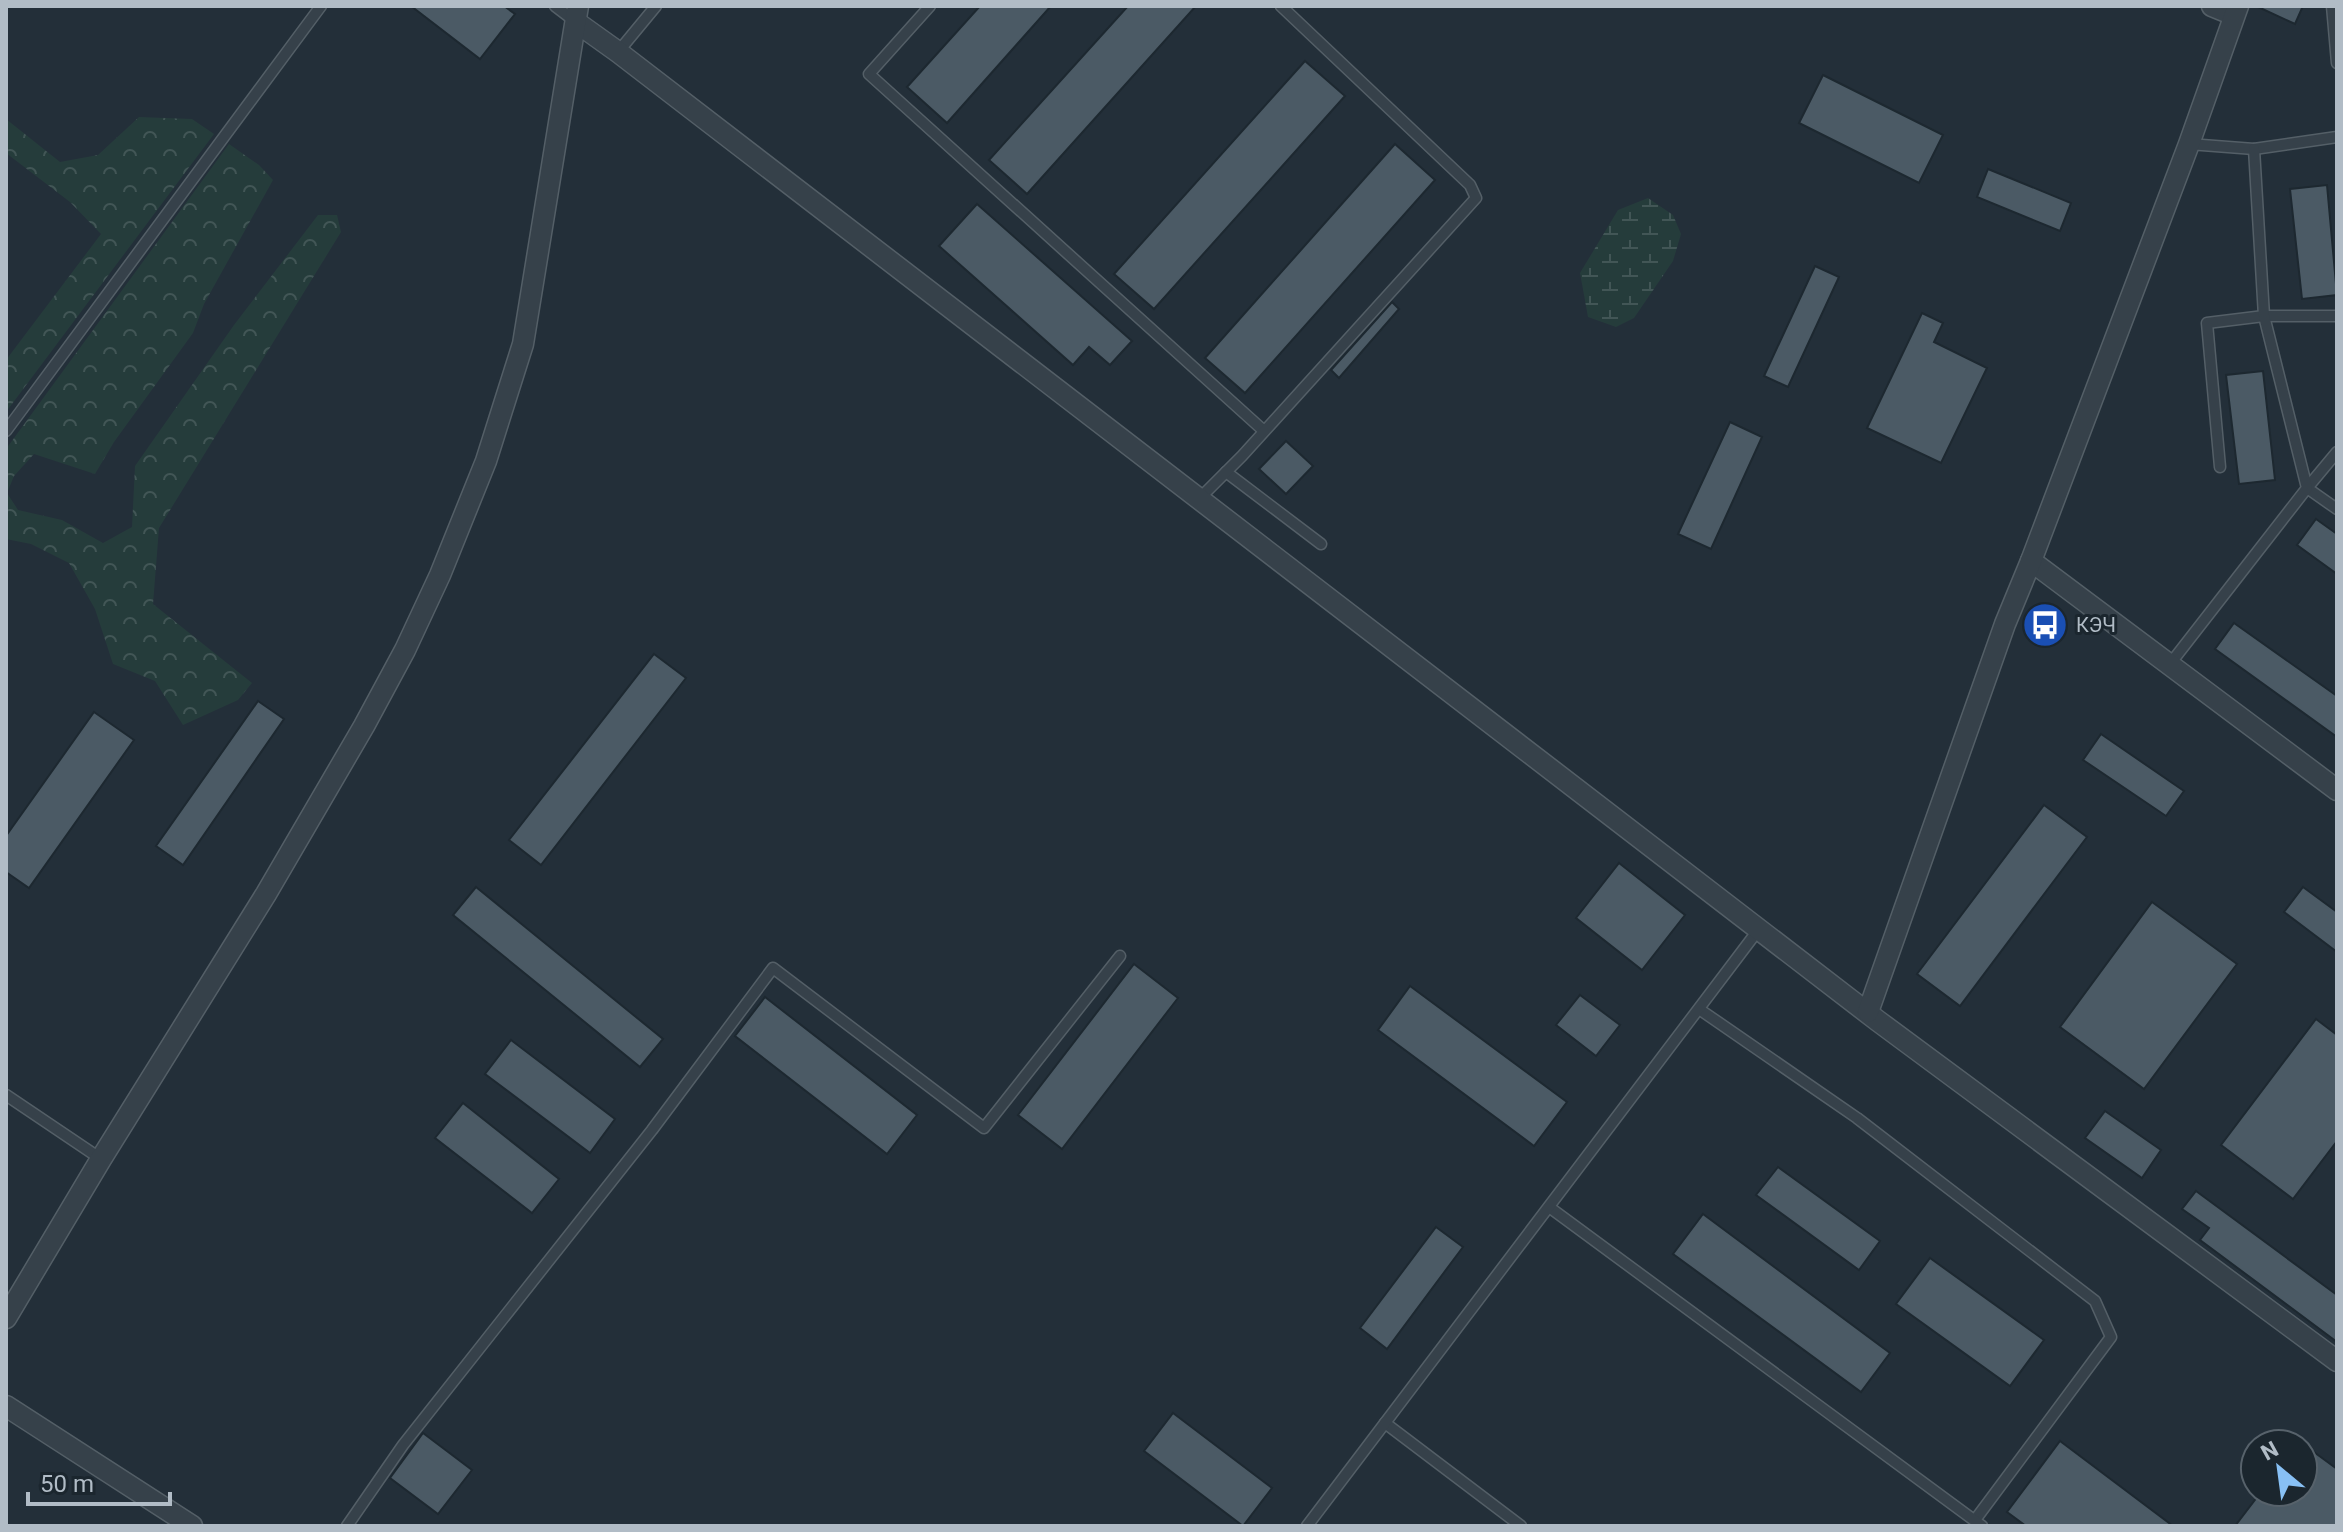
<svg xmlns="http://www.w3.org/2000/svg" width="2343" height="1532" font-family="Roboto,sans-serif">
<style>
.forest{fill:url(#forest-crowns)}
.wetland{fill:url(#wetland-marsh)}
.building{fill:#4b5a65;stroke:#1d2830;stroke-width:2}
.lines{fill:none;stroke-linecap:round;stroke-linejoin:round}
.service-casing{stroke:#545f67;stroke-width:13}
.minor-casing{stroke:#545f67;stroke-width:23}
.service{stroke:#36414a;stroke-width:10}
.minor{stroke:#36414a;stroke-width:20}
.labels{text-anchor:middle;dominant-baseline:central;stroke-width:6;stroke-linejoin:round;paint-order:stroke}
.poi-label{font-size:20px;fill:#b1bcc6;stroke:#1b262e;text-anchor:start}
</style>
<defs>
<pattern id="forest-crowns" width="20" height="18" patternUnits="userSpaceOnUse" patternTransform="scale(2)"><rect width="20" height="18" fill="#253c3b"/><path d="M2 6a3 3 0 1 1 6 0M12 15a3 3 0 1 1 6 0" fill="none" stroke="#425656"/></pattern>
<pattern id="wetland-marsh" width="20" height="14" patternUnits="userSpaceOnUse" patternTransform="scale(2)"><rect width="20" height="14" fill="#253c3b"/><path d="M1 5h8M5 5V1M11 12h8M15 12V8" fill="none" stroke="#425656"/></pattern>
</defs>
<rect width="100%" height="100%" fill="#232f39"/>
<g class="forest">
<path d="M139,117l53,2 22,15 -208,278v-52l95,-126 -31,-32 -64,-49v-34l54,43 38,-7z"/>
<path d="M229,144l30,21 14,15 -69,124 -11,29 -79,109 -19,32 -61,-20 -20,22 -7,17 11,17 44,10 41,23 29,-16 3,-61 99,-141 84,-110h19l4,17 -182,296 -6,76 99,79 -14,17 -55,25 -28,-44 -42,-17 -18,-55 -26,-46 -38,-19 -25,-5v-90z"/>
</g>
<path class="wetland" d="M1648,198l25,17 8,19 -8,27 -39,57 -18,9 -28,-10 -8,-44 38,-63z"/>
<g class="building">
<path d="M411,6h93l11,8 -35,45z"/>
<path d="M980,6h71l-104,117 -40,-36z"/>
<path d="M1128,6h68l-169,188 -38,-34z"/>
<path d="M2256,6h47l-8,18z"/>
<path d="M1305,61l40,35 -191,213 -40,-35z"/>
<path d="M1823,75l120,60 -24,48 -120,-60z"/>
<path d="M1395,144l40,36 -190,213 -40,-35z"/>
<path d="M1988,169l83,34 -11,28 -83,-34z"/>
<path d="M2327,185l10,110 -35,4 -12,-110z"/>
<path d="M977,204l155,137 -22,24 -21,-18 -16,18 -134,-119z"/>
<path d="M1815,266l24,11 -51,110 -24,-11z"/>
<path d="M1392,302l7,7 -60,69 -8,-8z"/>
<path d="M1922,313l21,10 -9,19 53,26 -46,95 -74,-35z"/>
<path d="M2263,371l12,109 -36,4 -13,-109z"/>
<path d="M1730,422l32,15 -51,112 -33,-15z"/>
<path d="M1286,441l27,25 -27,28 -27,-25z"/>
<path d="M2316,519l21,15v40l-40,-29z"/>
<path d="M2234,623l103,73v41l-122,-88z"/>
<path d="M654,654l32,24 -145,187 -32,-25z"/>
<path d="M258,701l26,18 -101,146 -27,-19z"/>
<path d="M94,712l40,28 -105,148 -23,-16v-36z"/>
<path d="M2101,734l83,57 -18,25 -83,-56z"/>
<path d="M2044,805l43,32 -127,169 -43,-32z"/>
<path d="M1619,863l66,52 -43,55 -66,-52z"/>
<path d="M476,887l187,152 -23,28 -187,-152z"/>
<path d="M2303,887l34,25v40l-53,-40z"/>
<path d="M2152,902l85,62 -93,125 -84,-62z"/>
<path d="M1134,964l44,34 -116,151 -44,-34z"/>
<path d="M1410,986l157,116 -33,44 -156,-116z"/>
<path d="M1580,995l40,30 -24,31 -40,-31z"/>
<path d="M765,997l152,118 -30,39 -152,-118z"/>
<path d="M2316,1019l21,16v106l-44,58 -72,-54z"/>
<path d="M511,1040l104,79 -25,34 -105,-79z"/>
<path d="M463,1103l96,76 -27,34 -97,-75z"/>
<path d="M2105,1111l56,39 -19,28 -57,-40z"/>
<path d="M1778,1167l102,74 -21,29 -103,-75z"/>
<path d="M2196,1191l141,104v47l-137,-102 9,-12 -27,-19z"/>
<path d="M1703,1214l187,139 -29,39 -188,-138z"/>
<path d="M1436,1227l27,20 -76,102 -27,-21z"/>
<path d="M1930,1258l114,82 -34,46 -114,-82z"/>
<path d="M1173,1413l99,75 -29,38 -99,-75z"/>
<path d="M423,1433l49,37 -34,44 -48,-36z"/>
<path d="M2060,1441l113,85h-147l-19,-14z"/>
<path d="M2303,1444l34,25v57h-102l26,-34h42z"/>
</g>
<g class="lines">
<g class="service-casing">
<g id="service">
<path d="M555,6l21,16"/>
<path d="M930,6l-61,68 395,357"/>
<path d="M2332,6l5,57"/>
<path d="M618,52l38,-46"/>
<path d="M2189,144l65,5 83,-12"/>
<path d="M6,431l315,-425"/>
<path d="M2337,452l-30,36 30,21"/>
<path d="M2220,467l-13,-144 57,-7h73"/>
<path d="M1226,472l95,72"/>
<path d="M1199,499l43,-43 234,-258 -6,-13 -189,-179"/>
<path d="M2170,664l137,-176 -43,-172 -10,-167"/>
<path d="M1699,1009l158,109 238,183 16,36 -136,183"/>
<path d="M6,1095l95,64"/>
<path d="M1549,1207l433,319"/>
<path d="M1385,1423l136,103"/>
<path d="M347,1526l56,-81 249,-315 121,-162 211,160 136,-172"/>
<path d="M1307,1526l452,-597"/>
</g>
</g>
<g class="minor-casing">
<g id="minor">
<path d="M2212,6l22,9"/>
<path d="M576,22l42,30 1260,969 459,340"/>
<path d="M2031,561l306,229"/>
<path d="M1868,1012l137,-388 26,-63 158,-417 49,-138"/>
<path d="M6,1318l95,-159 165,-265 98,-168 41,-76 35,-75 46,-114 37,-117 55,-338"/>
<path d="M6,1406l186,120"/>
</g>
</g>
<use href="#service" class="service"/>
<use href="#minor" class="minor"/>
</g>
<defs>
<g id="bus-disc" transform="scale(2.3)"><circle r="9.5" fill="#1a4fb4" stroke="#1b262e"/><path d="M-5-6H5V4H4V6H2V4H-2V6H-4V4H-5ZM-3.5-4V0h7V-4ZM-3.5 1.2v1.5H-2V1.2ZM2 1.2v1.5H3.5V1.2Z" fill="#fff"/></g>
</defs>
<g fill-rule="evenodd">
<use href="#bus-disc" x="2045" y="625"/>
</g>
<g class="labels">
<g class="poi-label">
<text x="2076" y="625">КЭЧ</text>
</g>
</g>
<rect width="2343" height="1532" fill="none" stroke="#b1bcc6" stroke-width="16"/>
<g transform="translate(2279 1468) rotate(331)"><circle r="38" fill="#1b262e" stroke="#57626b" stroke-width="2"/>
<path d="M0-6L14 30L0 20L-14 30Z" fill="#88c0f4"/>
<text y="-12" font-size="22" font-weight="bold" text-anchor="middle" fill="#b1bcc6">N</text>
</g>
<path d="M28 1492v12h142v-12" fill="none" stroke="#b1bcc6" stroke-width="4"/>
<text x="40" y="1492" font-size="24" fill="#b1bcc6" stroke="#1b262e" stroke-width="6" paint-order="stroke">50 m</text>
</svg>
